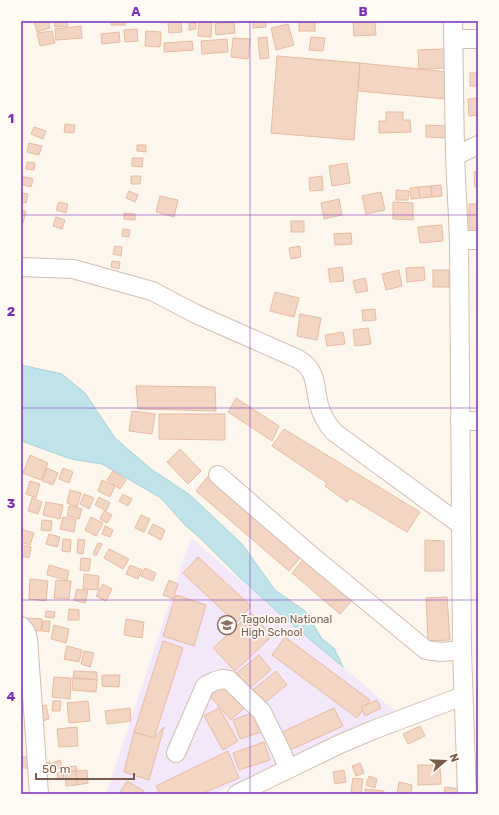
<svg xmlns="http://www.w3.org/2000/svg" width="499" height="815" font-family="Rubik,sans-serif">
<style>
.education{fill:#f3e8fa}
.water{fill:#bfe3e8;stroke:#a5d3da}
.building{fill:#f3d5c3;stroke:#e6bba3}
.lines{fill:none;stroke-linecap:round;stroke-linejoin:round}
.minor-casing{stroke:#d1beb0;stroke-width:20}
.minor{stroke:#fff;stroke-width:18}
.grid{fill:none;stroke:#7b2cbf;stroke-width:1;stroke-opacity:0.55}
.labels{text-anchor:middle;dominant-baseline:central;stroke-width:3.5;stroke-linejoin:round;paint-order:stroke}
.education-label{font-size:11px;fill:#785e54;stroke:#fffaf3;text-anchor:start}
.neatline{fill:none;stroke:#7b2cbf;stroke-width:1.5}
.grid-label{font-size:13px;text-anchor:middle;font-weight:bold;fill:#7b2cbf}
</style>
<rect width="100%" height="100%" fill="#fdf6ec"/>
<path class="education" d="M191,538l205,174 -183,82h-107z"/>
<path class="water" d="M21,365l41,9 23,19 30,45 36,31 39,26 52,49 33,46 30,21 17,28 12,9 9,19 -61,-51 -45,-41 -37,-37 -16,-14 -23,-26 -59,-34 -31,-5 -50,-18z"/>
<g class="building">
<path d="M34,21h14l2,7 -13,4z"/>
<path d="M54,21h13l1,5 -13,1z"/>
<rect x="111" y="21" width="14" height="4"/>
<path d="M181,21l1,11 -13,1 -1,-11z"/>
<path d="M199,21h13l-1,16 -13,-1z"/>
<path d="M253,21h13v6l-13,1z"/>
<rect x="299" y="21" width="16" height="10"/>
<path d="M353,21h22l1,14 -22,1z"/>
<path d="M234,22l1,11 -19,2 -1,-11z"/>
<path d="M189,23h7v6l-7,1z"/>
<path d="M288,24l6,21 -18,5 -5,-22z"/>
<path d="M81,26l1,12 -26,2 -1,-11z"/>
<path d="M137,29l1,12 -13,1 -1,-12z"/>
<path d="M52,31l3,12 -15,3 -3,-13z"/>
<path d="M146,31l15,1 -1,15 -15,-1z"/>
<path d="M119,32l1,10 -18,2 -1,-10z"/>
<path d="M267,37l2,21 -9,1 -2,-21z"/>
<path d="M311,37l14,1 -2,13 -14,-1z"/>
<path d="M233,38l17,1 -2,20 -17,-2z"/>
<path d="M227,39l1,13 -26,2 -1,-13z"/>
<path d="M192,41l1,9 -29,2v-9z"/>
<path d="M444,49l1,19 -26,1 -1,-19z"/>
<path d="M277,56l83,7 -6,77 -83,-7z"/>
<path d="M360,63l88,9 -2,27 -88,-8z"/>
<rect x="470" y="73" width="8" height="13"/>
<path d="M478,98v17l-9,1 -1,-17z"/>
<path d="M386,112h17v8h7l1,12 -32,1v-12h7z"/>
<path d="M65,124l10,1 -1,8 -10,-1z"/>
<path d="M426,125l22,1 -1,12 -21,-1z"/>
<path d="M34,127l12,4 -3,8 -12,-5z"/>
<path d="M29,143l13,3 -3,9 -12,-3z"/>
<path d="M137,145h9v7l-9,-1z"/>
<path d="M132,158h11l-1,9 -10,-1z"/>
<path d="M27,162l8,1 -1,7 -8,-1z"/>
<path d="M347,163l3,20 -18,3 -3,-20z"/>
<path d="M478,171v16h-3l-1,-15z"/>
<path d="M21,176l12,3 -2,8 -10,-3z"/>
<path d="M131,176h10l-1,8h-9z"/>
<path d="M322,176l1,14 -13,1 -1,-13z"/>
<path d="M441,185l1,11 -10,1 -1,-11z"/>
<path d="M431,186l1,11 -12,1 -2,-11z"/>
<path d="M418,187l2,11 -9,1 -1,-11z"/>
<path d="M396,190l13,1 -1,9h-12z"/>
<path d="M129,191l9,4 -3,7 -9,-4z"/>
<path d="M381,192l4,18 -19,4 -4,-18z"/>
<path d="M21,193l7,1 -2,9 -5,-1z"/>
<path d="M160,196l18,4 -4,17 -18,-5z"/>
<path d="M339,199l3,16 -18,4 -3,-16z"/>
<path d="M59,202l9,2 -2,9 -10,-3z"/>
<path d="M393,202l20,1v17l-20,-1z"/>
<rect x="469" y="204" width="9" height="25"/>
<path d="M21,210l5,1 -3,12h-2z"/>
<path d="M124,213l11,1v6l-11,-1z"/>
<path d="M56,217l9,3 -3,9 -9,-3z"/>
<rect x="291" y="221" width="13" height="11"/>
<path d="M442,225l1,16 -23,2 -2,-16z"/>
<path d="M123,229l7,1 -1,7 -7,-1z"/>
<path d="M351,233l1,11 -17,1 -1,-11z"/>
<path d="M115,246l7,1 -1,9 -8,-2z"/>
<path d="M300,246l1,11 -10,2 -2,-11z"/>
<path d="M112,261l8,1 -1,7 -8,-2z"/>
<path d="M342,267l2,14 -14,1 -2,-13z"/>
<path d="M424,267l1,13 -18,2 -1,-14z"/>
<path d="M399,270l3,16 -16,4 -4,-16z"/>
<rect x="433" y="270" width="16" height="17"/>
<path d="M365,278l3,13 -12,2 -3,-12z"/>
<path d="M275,292l24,6 -5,19 -24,-6z"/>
<path d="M375,309l1,11 -13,1 -1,-11z"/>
<path d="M300,314l21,4 -4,22 -20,-4z"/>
<path d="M368,328l3,16 -16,2 -2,-16z"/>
<path d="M343,332l2,12 -18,2 -2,-11z"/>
<path d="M136,386l79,1 1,24 -78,-2z"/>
<path d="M236,398l43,28 -7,15 -44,-29z"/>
<path d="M132,411l23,3 -3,20 -23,-3z"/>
<path d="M159,414h66v26l-66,-1z"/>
<path d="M284,429l136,83 -13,20 -57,-34 -3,4 -22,-16 2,-3 -55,-37z"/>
<path d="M180,449l21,22 -13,13 -21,-22z"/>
<path d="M30,455l18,8 -7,17 -18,-7z"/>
<path d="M47,468l11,5 -5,12 -11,-4z"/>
<path d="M63,468l10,4 -4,11 -10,-4z"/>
<path d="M113,471l13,9 -6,9 -13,-9z"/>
<path d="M210,474l93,80 -14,17 -93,-80z"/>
<path d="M102,480l13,6 -5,11 -12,-6z"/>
<path d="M30,481l10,3 -4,14 -10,-4z"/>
<path d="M70,490l11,3 -4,14 -10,-4z"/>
<path d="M84,494l10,4 -5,11 -9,-5z"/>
<path d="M123,494l9,5 -4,7 -9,-5z"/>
<path d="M99,497l11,6 -4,8 -11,-6z"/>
<path d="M32,498l10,4 -4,12 -10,-3z"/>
<path d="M46,502l17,3 -3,14 -17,-4z"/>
<path d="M69,506l13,3 -3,10 -12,-3z"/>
<path d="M104,511l8,4 -5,8 -7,-4z"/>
<path d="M141,515l9,4 -6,13 -9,-4z"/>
<path d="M63,517l13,3 -2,12 -14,-3z"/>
<path d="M91,517l12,6 -7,13 -11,-6z"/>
<path d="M42,520l10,1 -1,10 -10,-1z"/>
<path d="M153,524l12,6 -4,10 -13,-7z"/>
<path d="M105,526l8,4 -3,7 -8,-3z"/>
<path d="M21,529l13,4 -4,12 -9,-3z"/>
<path d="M49,534l11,3 -3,10 -11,-3z"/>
<path d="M63,539l8,1 -1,12 -8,-1z"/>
<path d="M78,539l7,1 -2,14 -6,-1z"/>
<path d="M425,540l19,1v30h-19z"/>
<path d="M98,543l4,1 -6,12 -3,-2z"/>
<path d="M21,545l10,2 -2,11 -8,-2z"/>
<path d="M109,549l20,10 -6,10 -19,-11z"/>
<path d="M307,555l48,42 -15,17 -48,-41z"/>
<path d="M198,557l53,49 -15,17 -53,-50z"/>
<path d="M81,558l10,1 -2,12 -9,-1z"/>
<path d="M49,565l20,6 -2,9 -20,-5z"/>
<path d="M130,565l12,5 -4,9 -12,-5z"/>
<path d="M145,568l11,5 -3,8 -12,-5z"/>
<path d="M84,574l15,2 -1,14 -15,-1z"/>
<path d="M30,579l18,2 -2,20 -17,-2z"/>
<path d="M56,580l15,1 -2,18 -15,-1z"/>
<path d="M169,580l9,4 -5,15 -10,-4z"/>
<path d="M103,584l9,5 -6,12 -10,-5z"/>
<path d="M77,589l11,2 -3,12 -11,-3z"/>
<path d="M176,595l30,10 -12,41 -31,-10z"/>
<path d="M447,597l3,43 -22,1 -2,-43z"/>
<path d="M69,609l10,1v10h-11z"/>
<path d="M46,611l9,1 -1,6 -9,-1z"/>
<path d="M251,613l21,23 -37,35 -22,-23z"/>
<path d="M27,618l15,1 -1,12 -15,-1z"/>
<path d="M126,619l18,3 -2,16 -18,-3z"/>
<path d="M43,621h7l-1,11 -7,-1z"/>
<path d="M54,625l15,4 -3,14 -15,-4z"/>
<path d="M285,637l85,63 -13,18 -85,-63z"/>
<path d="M163,641l20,7 -29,90 -20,-6z"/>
<path d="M67,646l15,4 -3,12 -15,-3z"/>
<path d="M84,651l10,2 -4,14 -9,-3z"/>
<path d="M259,655l12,15 -26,22 -12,-16z"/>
<path d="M74,671l23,1v8l-24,-2z"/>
<path d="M276,671l11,14 -28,22 -11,-13z"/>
<path d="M102,675h18l-1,12 -17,-1z"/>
<path d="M54,677l17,1 -1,21 -18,-2z"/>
<path d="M73,678l24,2 -1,12 -24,-2z"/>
<path d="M222,680l23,27 -14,13 -24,-27z"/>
<path d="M377,700l4,8 -16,8 -4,-9z"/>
<path d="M53,701h8l-1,10h-8z"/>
<path d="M88,701l2,20 -21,2 -2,-20z"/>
<path d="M46,705l3,14 -10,3 -3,-15z"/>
<path d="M130,708l1,13 -24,3 -2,-13z"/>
<path d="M219,708l19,33 -15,9 -19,-34z"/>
<path d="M334,708l9,18 -55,25 -8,-18z"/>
<path d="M254,712l7,20 -21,7 -7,-19z"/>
<path d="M420,726l5,10 -17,8 -5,-10z"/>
<path d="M77,727l1,19 -19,1 -2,-18z"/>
<path d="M164,727l-15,53 -25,-8 10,-40 20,6z"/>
<path d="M264,742l6,18 -31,10 -6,-17z"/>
<path d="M228,751l11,27 -38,16h-41l-4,-8z"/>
<path d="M22,757h9l1,11h-9z"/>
<path d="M60,760l2,7 -8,3 -2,-7z"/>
<path d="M50,762l2,8 -9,2 -2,-8z"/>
<path d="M360,763l4,10 -8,3 -4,-10z"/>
<path d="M418,765h22l1,19 -23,1z"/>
<path d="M76,766l1,5 -13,1v-5z"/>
<path d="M87,770l1,13 -11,2 -1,-14z"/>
<path d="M344,770l2,12 -11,2 -2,-12z"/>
<path d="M76,771l1,14 -11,1 -1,-14z"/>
<path d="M63,772l1,7h-6l-1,-6z"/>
<path d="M369,776l8,3 -2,9 -9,-3z"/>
<path d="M353,778l10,1 -2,15 -10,-2z"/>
<path d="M127,781l17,10 -1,3h-24z"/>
<path d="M399,782l13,3 -1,9h-14z"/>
<path d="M445,787l14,2 -1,5h-14z"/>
<path d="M365,789l19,2v3h-19z"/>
</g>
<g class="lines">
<g class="minor-casing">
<g id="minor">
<path d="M453,21l2,135 4,84 3,410 5,144"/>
<path d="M453,39h25"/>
<path d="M455,156l23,-11"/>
<path d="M459,240h19"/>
<path d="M21,267l52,2 79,22 44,23 102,45c20,12 16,27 21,46 3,11 8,19 15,27l127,93"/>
<path d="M460,421h18"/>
<path d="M218,475l94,81 114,94 15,2 21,-2"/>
<path d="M21,626l5,6 2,7 11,155"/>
<path d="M176,753l29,-67 10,-5 7,-2 7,1 33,32 20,41 6,16"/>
<path d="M237,794l103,-50 33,-14 90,-34"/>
</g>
</g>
<use href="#minor" class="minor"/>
</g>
<path class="grid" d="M250,21v773M21,215h457M21,408h457M21,600h457"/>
<defs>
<g id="school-ring" transform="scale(1)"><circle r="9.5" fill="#fffaf3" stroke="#8d6e63" stroke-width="1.5"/><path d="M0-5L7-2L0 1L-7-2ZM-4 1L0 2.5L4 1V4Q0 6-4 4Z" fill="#8d6e63"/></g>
</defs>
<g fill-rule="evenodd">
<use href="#school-ring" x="227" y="625"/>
</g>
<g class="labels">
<g class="education-label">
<text x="241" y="619">Tagoloan National<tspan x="241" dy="13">High School</tspan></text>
</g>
</g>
<rect width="499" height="815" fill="none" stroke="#fffaf3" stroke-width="44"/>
<g transform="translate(445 761) rotate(71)" stroke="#fffaf3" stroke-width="3" paint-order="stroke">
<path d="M0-3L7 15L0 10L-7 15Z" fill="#7a5c4d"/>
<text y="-6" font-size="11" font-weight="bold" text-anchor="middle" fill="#7a5c4d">N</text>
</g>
<path d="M36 773v6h98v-6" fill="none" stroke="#7a5c4d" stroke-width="2"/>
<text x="42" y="773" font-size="12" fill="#7a5c4d" stroke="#fffaf3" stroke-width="3" paint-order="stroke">50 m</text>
<rect x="22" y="22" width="455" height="771" class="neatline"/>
<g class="grid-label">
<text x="136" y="16">A</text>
<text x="363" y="16">B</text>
<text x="11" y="123">1</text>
<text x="11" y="316">2</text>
<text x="11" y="508">3</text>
<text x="11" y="701">4</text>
</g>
</svg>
